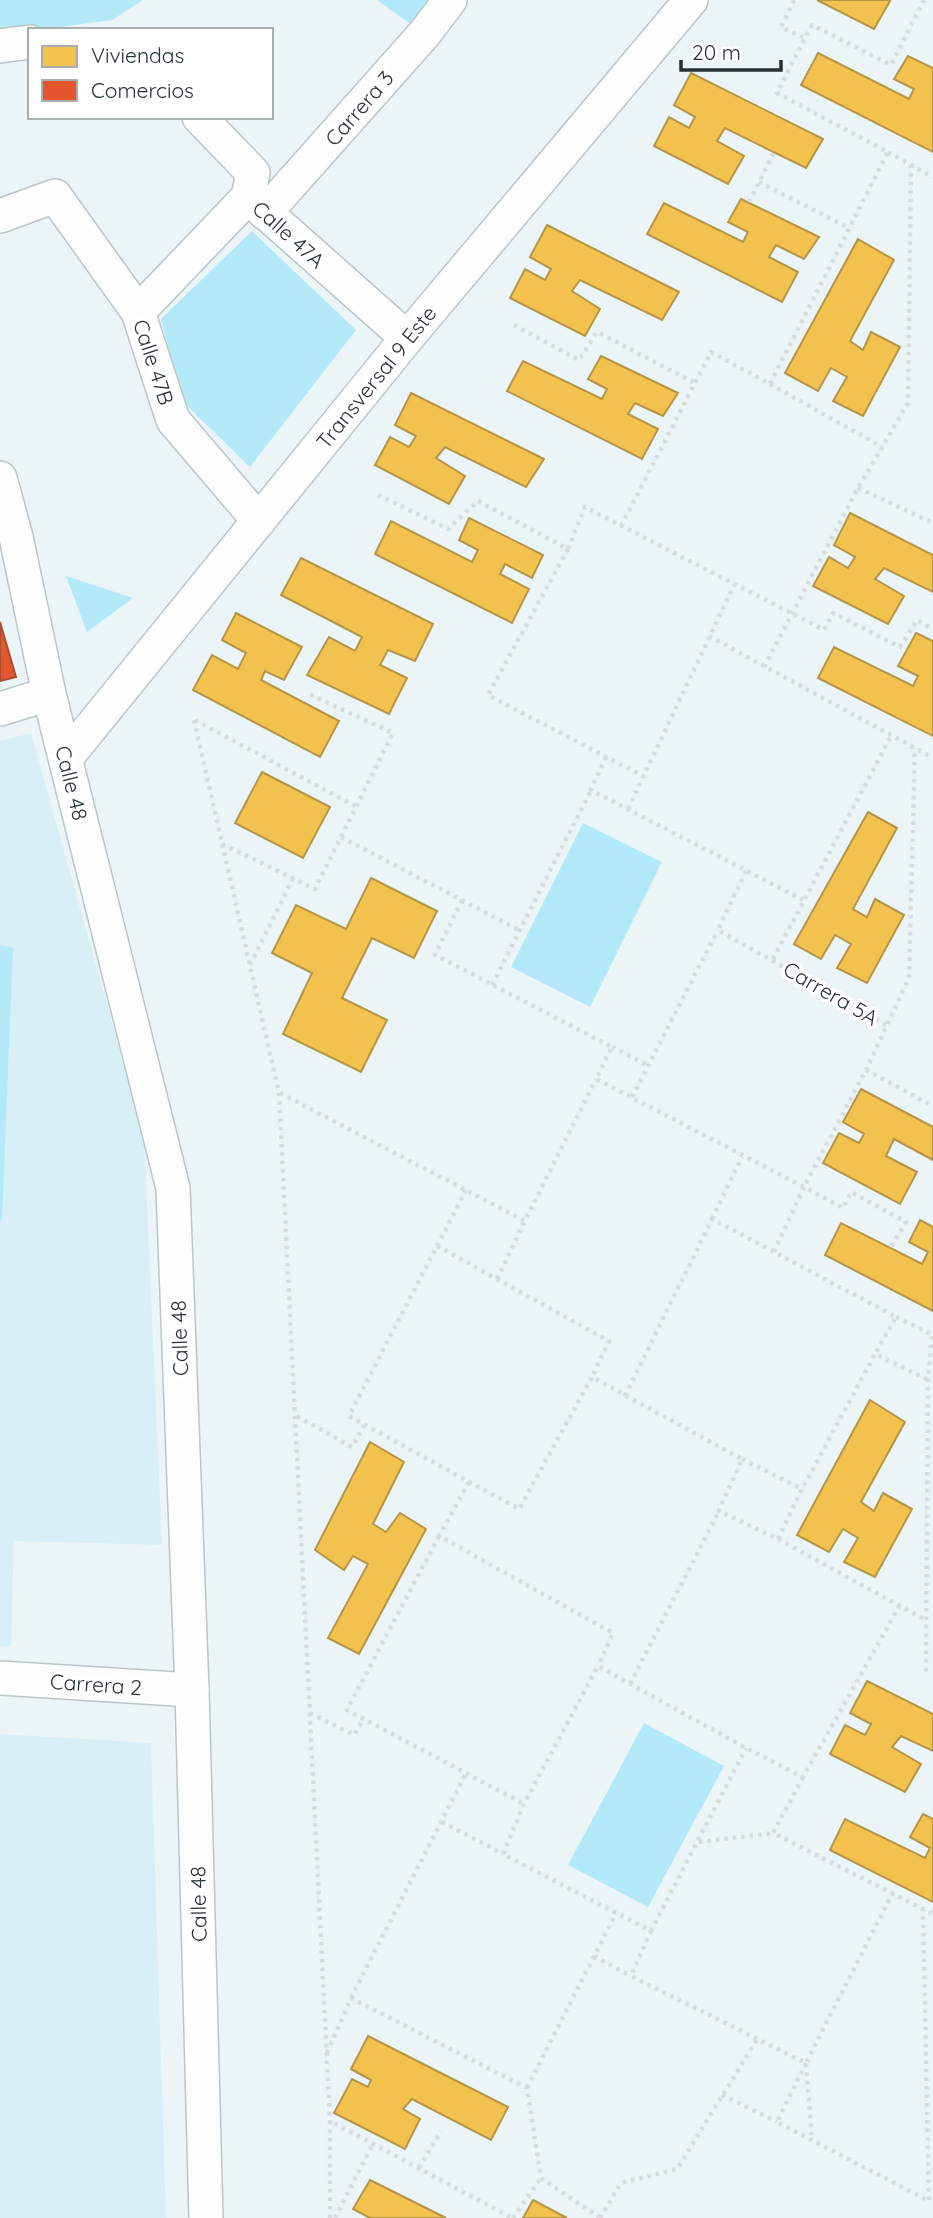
<svg xmlns="http://www.w3.org/2000/svg" width="933" height="2218" font-family="Quicksand,sans-serif">
<style>
.built{fill:#d9eff7}
.green{fill:#b4e9fa}
.homes{fill:#f2c14e;stroke:#b49646;stroke-width:2}
.shops{fill:#e4572e;stroke:#ab4c30;stroke-width:2}
.lines{fill:none;stroke-linecap:round;stroke-linejoin:round}
.minor-casing{stroke:#bcc6c9;stroke-width:36}
.path{stroke:#d8dcdc;stroke-width:4.5;stroke-dasharray:3.5 5;stroke-linecap:butt}
.minor{stroke:#fcfefe;stroke-width:33}
.labels{text-anchor:middle;dominant-baseline:central;stroke-width:7;stroke-linejoin:round;paint-order:stroke}
.street-label{font-size:21px;fill:#253135;stroke:#fff}
</style>
<rect width="100%" height="100%" fill="#ebf5f8"/>
<g class="built">
<path d="M31,733l113,404 18,408 -148,-4 -3,106 -11,-1v-905z"/>
<path d="M0,1734l151,9 15,475h-166z"/>
</g>
<g class="green">
<path d="M0,0h143l-31,20 -112,15z"/>
<path d="M377,0h68l-25,31z"/>
<path d="M252,231l104,99 -106,137 -68,-66 -21,-82z"/>
<path d="M66,576l67,22 -46,34z"/>
<path d="M583,823l79,39 -72,145 -79,-40z"/>
<path d="M0,945l13,3 -11,272h-2z"/>
<path d="M644,1723l80,43 -76,141 -80,-42z"/>
</g>
<g class="homes">
<path d="M817,0h71l2,1 -16,28z"/>
<path d="M818,53l91,46 5,-10 -20,-10 14,-23 25,12v84l-132,-67z"/>
<path d="M691,73l132,66 -17,29 -81,-40 -8,13 27,15 -16,28 -74,-38 15,-29 20,11 6,-11 -21,-12z"/>
<path d="M741,199l78,38 -15,22 -28,-14 -7,12 29,15 -16,30 -135,-68 17,-31 79,39 5,-10 -20,-10z"/>
<path d="M547,225l132,67 -17,28 -82,-40 -8,11 28,18 -15,27 -75,-38 15,-29 20,11 6,-11 -21,-12z"/>
<path d="M858,239l36,21 -44,81 13,9 8,-18 29,15 -37,69 -30,-15 14,-24 -16,-9 -13,23 -33,-18z"/>
<path d="M601,356l77,37 -15,23 -28,-13 -7,11 30,15 -16,30 -135,-68 16,-30 79,38 5,-10 -19,-10z"/>
<path d="M411,393l133,66 -18,28 -81,-40 -9,11 29,18 -16,28 -74,-39 15,-28 19,10 7,-11 -21,-11z"/>
<path d="M850,513l83,42v37l-49,-24 -9,11 29,17 -16,28 -75,-38 16,-29 19,11 7,-11 -21,-12z"/>
<path d="M469,518l74,37 -11,23 -27,-14 -5,10 29,15 -17,34 -137,-69 16,-33 81,41 6,-12 -19,-10z"/>
<path d="M301,558l132,66 -18,37 -27,-11 -8,15 27,13 -18,36 -82,-39 22,-38 26,14 7,-14 -81,-42z"/>
<path d="M236,613l66,34 -18,33 -19,-9 -4,9 78,41 -19,36 -127,-67 19,-35 26,14 8,-16 -24,-13z"/>
<path d="M916,633l17,8v95l-115,-58 16,-31 79,39 5,-10 -20,-10z"/>
<path d="M262,772l68,35 -27,51 -68,-35z"/>
<path d="M868,812l29,16 -44,81 14,8 8,-18 29,16 -37,68 -30,-15 14,-24 -16,-9 -14,24 -27,-15z"/>
<path d="M371,878l66,33 -23,47 -42,-20 -30,60 45,22 -26,52 -78,-38 29,-61 -40,-20 24,-48 50,24z"/>
<path d="M861,1089l72,38v33l-39,-21 -8,17 31,16 -17,32 -77,-41 16,-30 20,10 5,-9 -21,-12z"/>
<path d="M920,1220l13,7v84l-108,-56 16,-32 81,41 6,-12 -19,-10z"/>
<path d="M870,1400l35,22 -44,80 13,9 9,-18 29,16 -37,68 -31,-15 14,-24 -15,-9 -14,23 -32,-17z"/>
<path d="M370,1442l34,20 -31,62 13,8 14,-19 26,16 -67,125 -31,-16 40,-74 -15,-8 -9,14 -29,-20z"/>
<path d="M867,1681l66,33v37l-32,-15 -9,11 29,17 -16,28 -75,-38 15,-29 20,10 6,-11 -21,-11z"/>
<path d="M923,1814l10,5v83l-103,-52 15,-31 80,39 5,-10 -20,-11z"/>
<path d="M368,2036l140,71 -17,33 -79,-41 -9,10 17,10 -15,30 -71,-36 18,-34 16,8 3,-7 -20,-11z"/>
<path d="M370,2180l76,38h-76l-17,-9z"/>
<path d="M533,2200l34,18h-44z"/>
</g>
<path class="shops" d="M0,622l16,55 -16,4z"/>
<g class="lines">
<g class="minor-casing">
<g id="minor">
<path d="M0,46l30,-4"/>
<path d="M199,117l54,56 -5,24 159,141"/>
<path d="M265,213l160,-180 25,-33"/>
<path d="M0,216l55,-20 83,116 35,108 86,101"/>
<path d="M138,312l110,-115"/>
<path d="M0,478l16,59 33,157 124,494 19,502 14,528"/>
<path d="M0,709l49,-15"/>
<path d="M66,758l341,-420 284,-338"/>
<path d="M0,1678l192,12"/>
</g>
</g>
<g class="path">
<path d="M794,0l-13,27 24,11 7,-13 79,40 33,-65"/>
<path d="M888,152l45,25"/>
<path d="M759,182l90,46"/>
<path d="M749,202l25,-50"/>
<path d="M514,325l65,35 18,-28 98,51"/>
<path d="M770,384l112,63"/>
<path d="M858,488l75,35"/>
<path d="M378,495l70,34 30,-28 90,48 17,-42 239,123 9,-17 67,34 17,-27 16,9"/>
<path d="M621,526l90,-174 59,32 118,-232 -111,-59 28,-55"/>
<path d="M568,549l-80,146 155,81"/>
<path d="M709,636l224,122"/>
<path d="M764,667l94,-179 50,-85 3,-238"/>
<path d="M194,720l85,373 51,1028"/>
<path d="M195,720l162,87"/>
<path d="M606,757l-15,33 212,110"/>
<path d="M628,809l106,-224"/>
<path d="M341,837l178,93"/>
<path d="M222,844l93,45 78,-156 -84,-39"/>
<path d="M746,871l-28,59 170,96"/>
<path d="M462,900l-27,55 177,92 -16,32 208,108 62,-117 43,-92 6,-230"/>
<path d="M773,959l118,-223"/>
<path d="M250,965l43,-87"/>
<path d="M492,985l99,-195"/>
<path d="M612,1047l35,18"/>
<path d="M866,1070l67,36"/>
<path d="M280,1093l245,128 71,-142"/>
<path d="M632,1097l86,-167"/>
<path d="M466,1190l-117,226 170,93 73,-132 150,82 -23,52 59,28 148,81"/>
<path d="M712,1219l30,-62"/>
<path d="M437,1246l172,95 -17,36"/>
<path d="M774,1252l30,-65 39,21 8,-16 55,30 -16,26"/>
<path d="M497,1279l28,-58"/>
<path d="M896,1317l37,18"/>
<path d="M625,1396l87,-177 184,98 -21,37"/>
<path d="M297,1416l55,31 13,-23"/>
<path d="M742,1459l60,30"/>
<path d="M469,1482l-30,54 174,97 -15,33"/>
<path d="M439,1536l-92,174 177,94"/>
<path d="M778,1539l24,-50 73,-135 53,26"/>
<path d="M926,1671l2,-291 4,-46"/>
<path d="M630,1684l89,-173"/>
<path d="M310,1713l44,22 9,-16"/>
<path d="M803,1777l-30,56 160,81"/>
<path d="M442,1822l61,32"/>
<path d="M699,1842l74,-9"/>
<path d="M893,1892l-87,171 -175,-87 20,-45 -148,-77 21,-50 74,-138 148,82 57,29 97,-172"/>
<path d="M651,1931l95,-183"/>
<path d="M594,1956l37,20"/>
<path d="M351,1998l115,-225"/>
<path d="M327,2053l24,-55 176,90 14,90 58,39"/>
<path d="M806,2063l-29,59 152,79 -6,-291"/>
<path d="M806,2064l6,76"/>
<path d="M527,2088l89,-175"/>
<path d="M722,2095l55,27"/>
<path d="M419,2168l22,-37"/>
<path d="M330,2218v-97l182,97"/>
<path d="M335,2218l38,-74"/>
<path d="M513,2218l28,-40"/>
<path d="M600,2218l21,-35 56,-14 81,-131"/>
</g>
<use href="#minor" class="minor"/>
</g>
<g class="labels">
<g class="street-label">
<text transform="translate(359 108) rotate(-49)">Carrera 3</text>
<text transform="translate(289 234) rotate(42)">Calle 47A</text>
<text transform="translate(154 362) rotate(72)">Calle 47B</text>
<text transform="translate(376 377) rotate(-51)">Transversal 9 Este</text>
<text transform="translate(72 783) rotate(76)">Calle 48</text>
<text transform="translate(831 993) rotate(30)">Carrera 5A</text>
<text transform="translate(179 1338) rotate(-92)">Calle 48</text>
<text transform="translate(96 1684) rotate(4)">Carrera 2</text>
<text transform="translate(198 1904) rotate(-91)">Calle 48</text>
</g>
</g>
<rect x="28" y="28" width="245" height="91" fill="#ffffff" stroke="#a8adae" stroke-width="2"/>
<rect x="42" y="46" width="35" height="21" fill="#f2c14e" stroke="#a8adae" stroke-width="2"/>
<text x="91" y="63" font-size="21" fill="#253135">Viviendas</text>
<rect x="42" y="80" width="35" height="21" fill="#e4572e" stroke="#a8adae" stroke-width="2"/>
<text x="91" y="98" font-size="21" fill="#253135">Comercios</text>
<path d="M681 60v10h100v-10" fill="none" stroke="#253135" stroke-width="3.5"/>
<text x="692" y="60" font-size="21" fill="#253135" stroke="#ffffff" stroke-width="5" paint-order="stroke">20 m</text>
</svg>
